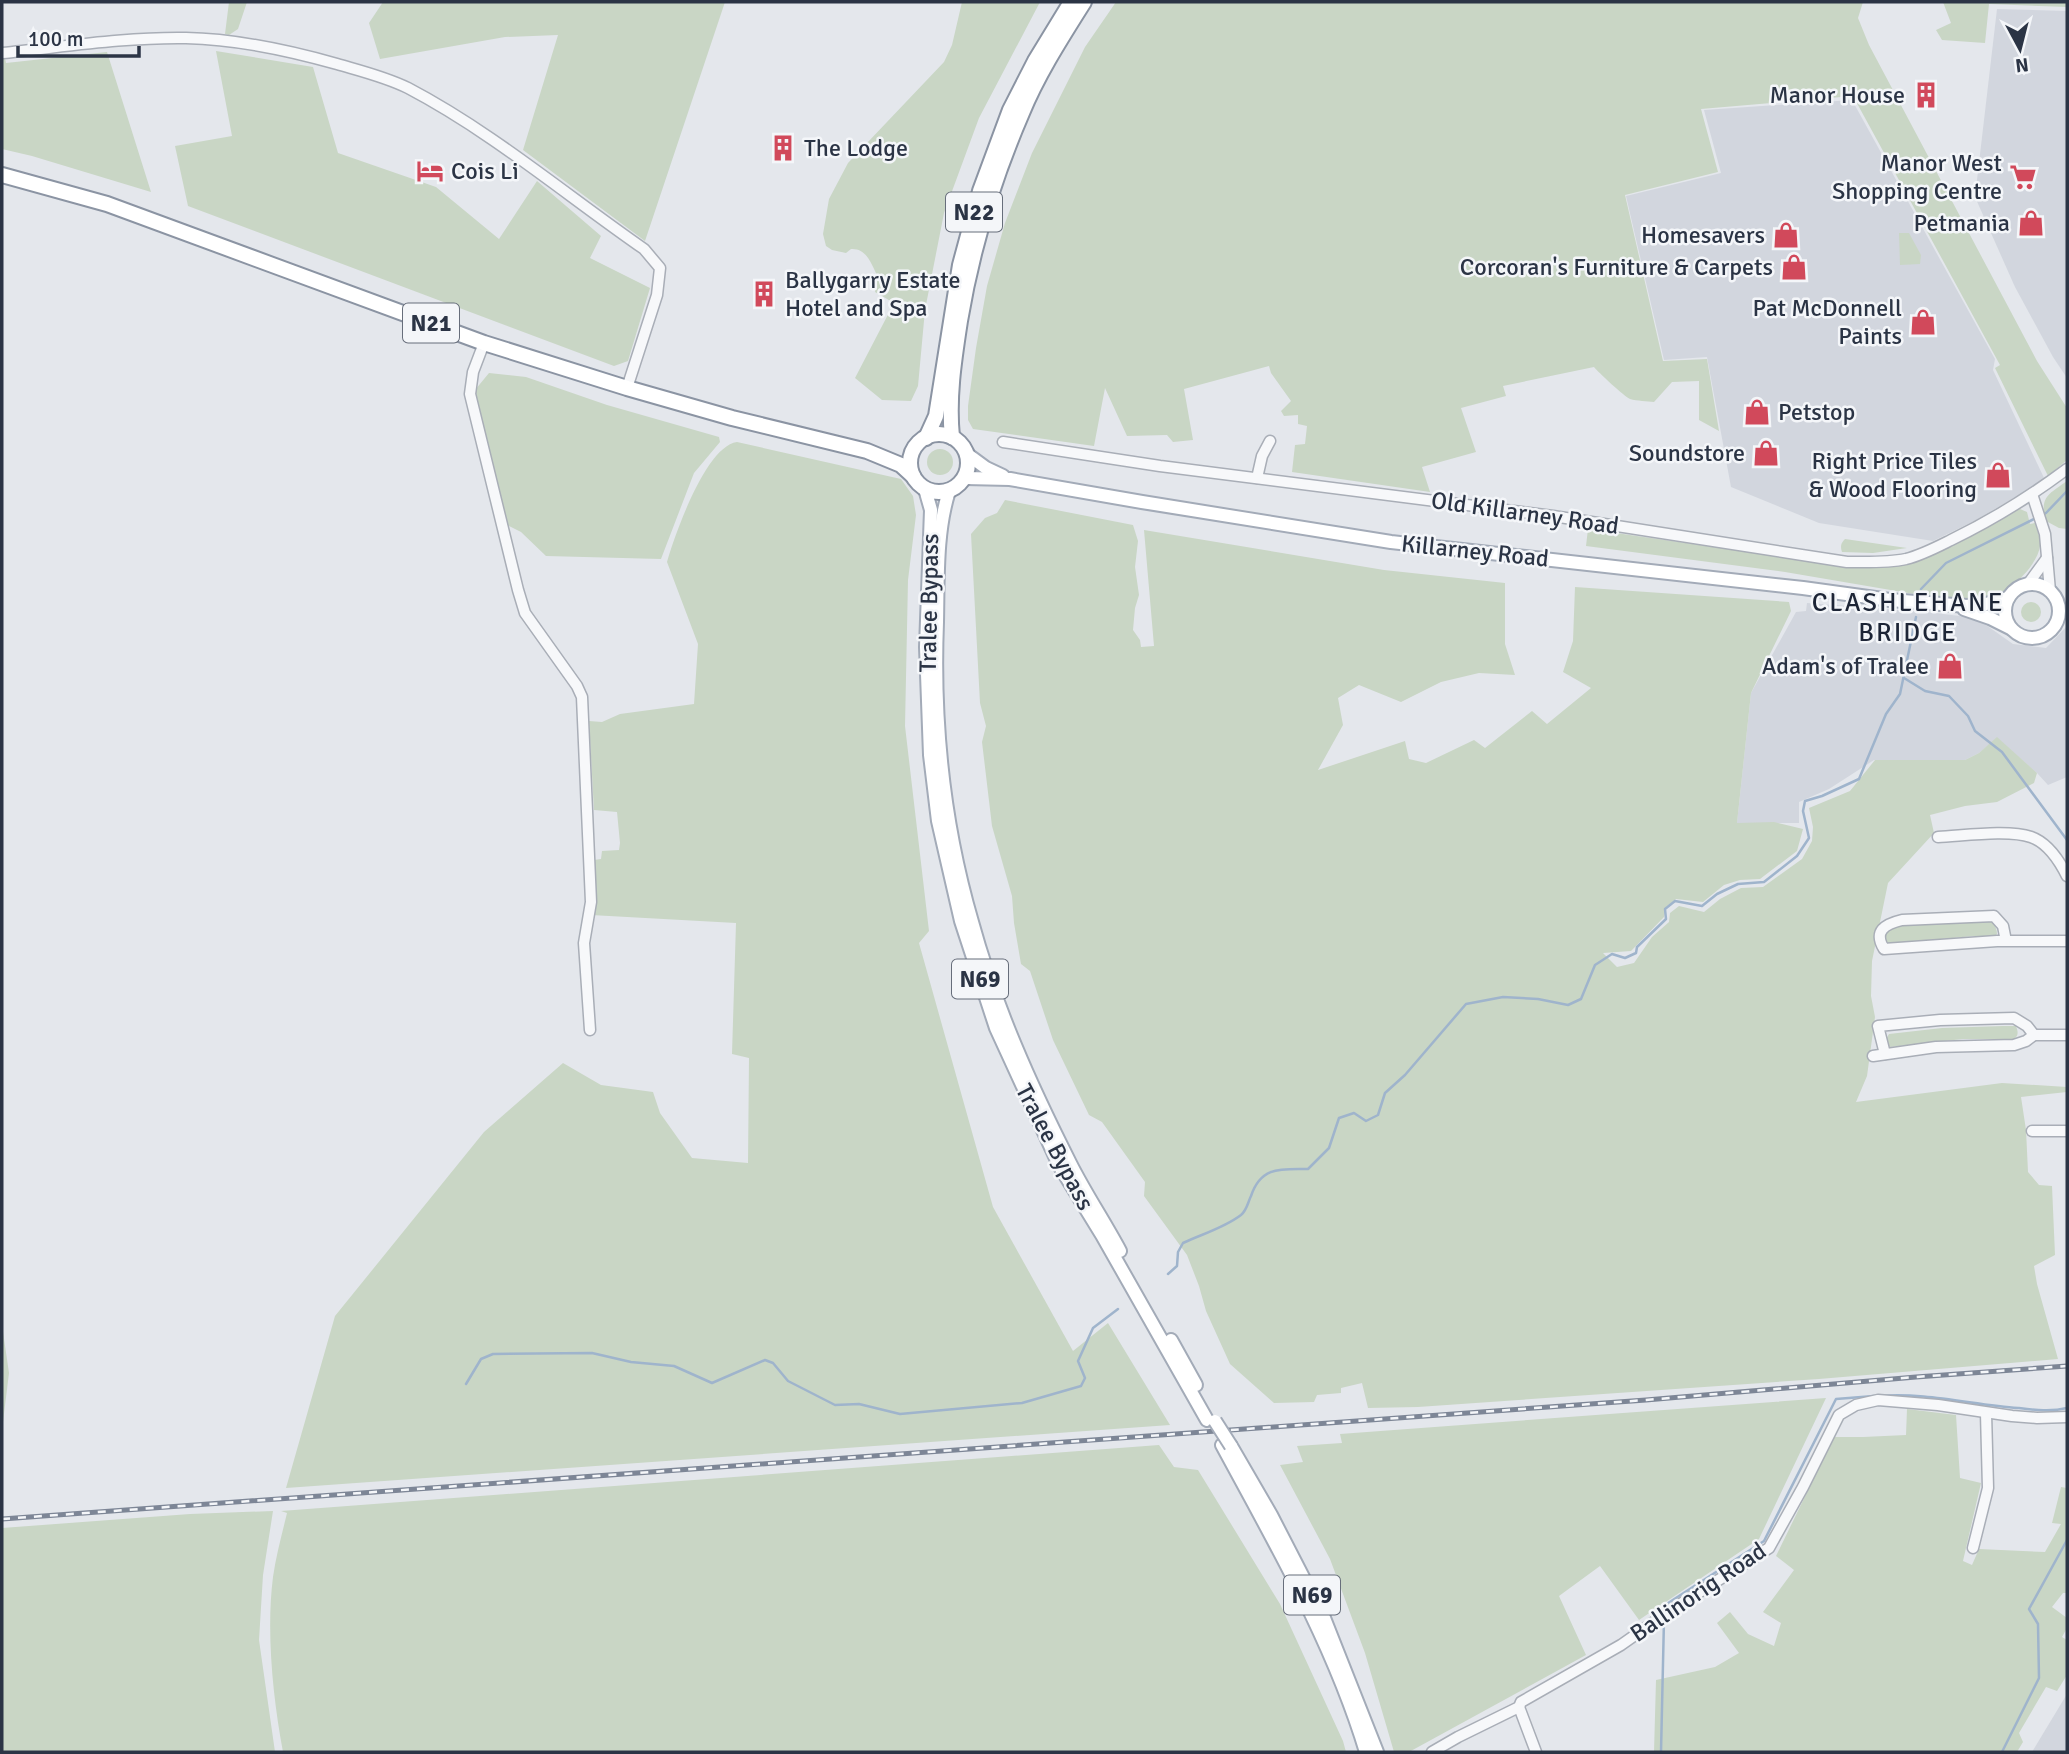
<svg xmlns="http://www.w3.org/2000/svg" width="2069" height="1754" font-family="Signika,sans-serif">
<style>
.built{fill:#d2d6de}
.green{fill:#c9d6c5}
.lines{fill:none;stroke-linecap:round;stroke-linejoin:round}
.stream{stroke:#9fb4cc;stroke-width:2.5}
.minor-casing{stroke:#a9aeb7;stroke-width:13}
.major-casing{stroke:#a3abb8;stroke-width:16}
.highway-casing{stroke:#8b94a3;stroke-width:18}
.minor{stroke:#f7f8fa;stroke-width:10}
.major{stroke:#fff;stroke-width:12}
.highway{stroke:#fff;stroke-width:14}
.rail-casing{stroke:#7d8696;stroke-width:5}
.rail{stroke:#f4f6f9;stroke-width:2.5;stroke-dasharray:8;stroke-linecap:butt}
.major-bridge-casing{stroke:#a3abb8;stroke-width:16;stroke-linecap:butt}
.major-bridge{stroke:#fff;stroke-width:12}
.labels{text-anchor:middle;dominant-baseline:central;stroke-width:5;stroke-linejoin:round;paint-order:stroke}
.shield{fill:#f4f6f9;stroke:#676e7b;stroke-width:2}
.shield-label{font-size:23px;font-weight:bold;fill:#2b3445}
.poi-label{font-size:24px;fill:#2b3445;stroke:#f4f6f9;text-anchor:end}
.street-label{font-size:24px;fill:#2b3445;stroke:#f4f6f9}
.neighbourhood-label{font-size:26px;letter-spacing:2px;fill:#1d2536;stroke:#f4f6f9}
</style>
<rect width="100%" height="100%" fill="#e4e7ec"/>
<g class="built">
<path d="M1997,9l70,2v367l-14,-21 -38,-70 -40,-90z"/>
<path d="M1852,100l143,259 -2,11 52,110 -71,41 -41,20 -114,-18 -88,-36 -24,-130 -43,3 -38,-164 95,-23 -17,-63z"/>
<path d="M1807,603l120,9 49,6 37,26 33,4 21,-22v151l-19,8 -11,-12 -40,-35 -18,15 -14,7h-91l-45,29 -30,13v21h-62l14,-130 45,-81 10,-1z"/>
<path d="M2067,1694v58h-35z"/>
</g>
<g class="green">
<path d="M229,2h18l-9,27 -9,6 -4,-1z"/>
<path d="M383,2h342l-80,239 -122,-91 35,-115 -53,2 -125,22 -11,-36z"/>
<path d="M962,2h78l-61,116 -35,95 -19,97 -7,76 -7,15 -29,-1 -27,-22 39,-75 -19,-11 3,-15c-7,-13 -11,-29 -27,-28l-5,4 -14,-3 -6,-4 -3,-12 6,-35 19,-36 96,-101 8,-17z"/>
<path d="M1116,2h747l-5,16 11,27 168,316 30,47v52l-19,16 -53,-108 5,-3 -147,-269 -152,13 17,63 -93,23 38,166 44,-2 12,72 -20,-11v-39l-27,1 -18,20c-7,-1 -17,-1 -24,-3 -5,-2 -32,-27 -36,-32l-91,19 3,10 -45,12 15,44 -54,15 8,25 -138,-20 3,-27 10,-1 2,-18 -9,-2v-9l-14,1 -3,-5 10,-10 -20,-28 -2,-7 -85,23 9,51 -20,2 -6,-7 -40,1 -22,-48 -11,58 -121,-17 -5,-9v-14l8,-58 11,-62 18,-63 27,-70 53,-106z"/>
<path d="M1943,2h124v5l-78,-3 -4,39 -43,-3 -6,-10 15,-7z"/>
<path d="M2,43l4,20 101,-11 44,140 -119,-36 -30,-7z"/>
<path d="M216,51l97,16 25,86 98,34 63,52 38,-58 64,55 -11,22 60,30 -22,73 -14,5 -426,-160 -13,-60 57,-10z"/>
<path d="M1899,233h10l12,22 -1,9 -20,1z"/>
<path d="M489,373l37,4 81,28 112,32 1,5 -26,31 -33,86 -115,-3 -25,-24 -14,-7 -32,-135z"/>
<path d="M737,442l164,37 12,17 3,19 -8,65 -3,146 24,205 -10,12 74,264 80,144 35,-28 62,102 -884,63 49,-172 149,-184 79,-69 38,22 52,7 7,21 32,45 56,5 1,-105 -17,-4 4,-131 -145,-8 1,-49 2,-6 7,-1 1,-8 17,-1 1,-7 -3,-31 -23,-2 -5,-89 13,1 18,-8 74,-10 4,-60 -31,-82c8,-28 39,-116 70,-120z"/>
<circle cx="940" cy="462" r="13"/>
<path d="M2067,481v48l-8,-1 -13,-7c-7,-24 3,-27 21,-40z"/>
<path d="M1005,500l128,25 5,16 -3,26 4,28 -4,13 -2,22 7,10 1,7 13,-1 -10,-116 240,40 121,13v61l10,31 -36,-2 -38,9 -40,20 -42,-17 -21,13 5,27 -25,45 87,-29 4,18 17,4 48,-23 11,8 47,-37 15,13 44,-36 -28,-16 10,-31 2,-54 214,15 2,9 -40,82 -14,130 37,-1 29,7 -6,22 -37,28 -20,1 -16,5 -21,17 -27,-3 -10,8 -2,10 -33,34 -28,2 14,14 17,-4 18,-26 17,-15 1,-9 9,-7 25,6 16,-13 21,-11 22,-1 39,-28 10,-18 1,-14 -4,-19 41,-17 25,-31h90l14,-7 18,-16 40,36 -3,10 -37,19 -32,4 -35,9 4,18 -46,50 -16,78 -1,35 4,21 -8,59 -11,26 146,-19 65,4v5l-46,5 5,33 2,42 11,13 13,1 3,69 -21,11 3,18 21,75 -239,20 -401,28 -50,1 -6,-25 -21,5v5l-24,2 -3,7 -40,1 -44,-39 -24,-53 -7,-25 -12,-31 -43,-59 1,-14 -43,-60 -13,-7 -36,-75 -23,-69 -9,-7 -7,-41 -2,-27 -20,-70 -10,-84 4,-16 -6,-23 -9,-169 14,-16 12,-5z"/>
<path d="M2020,509l7,3 3,12 5,-1c2,7 6,16 5,23 -3,22 -35,49 -55,56l-59,-5 1,-6h-12l-1,3 -129,-22 -199,-26 2,-17 251,36 97,-13 24,-11 51,-29z"/>
<path d="M1845,539l62,9 -34,5 -31,-1c-2,-6 -1,-9 3,-13z"/>
<circle cx="2031" cy="612" r="10"/>
<path d="M1987,919c6,3 10,8 10,15l-4,3 -20,-1 -82,8 -7,-3v-9l3,-6z"/>
<path d="M2003,1026h13c2,6 3,9 -2,13h-51l-73,8 -5,-6 4,-7 53,-6z"/>
<path d="M2,1325l7,48 -7,57z"/>
<path d="M1826,1398l-67,141 -120,81 -39,-54 -41,30 27,59 -177,97h-15l-29,-99 -35,-94 -50,-94 23,-3 -6,-16 45,-3 -2,-9z"/>
<path d="M1907,1409l49,6 4,63 21,5 -18,78 9,4 7,-16 66,3 16,-28 -9,-1 9,-36 6,1v105h-4l-11,14 15,11v10l-5,9 5,3v35l-10,16 -11,-4 -27,46 4,9 -6,10h-363l2,-72 59,-13 24,-14 -22,-30 13,-11 18,22 26,12 7,-23 -18,-11 31,-42 -18,-14 58,-119h29l43,-2z"/>
<path d="M1159,1445l15,22 24,3 82,134 63,137 3,11h-1063c-10,-54 -17,-120 -10,-175 3,-21 9,-43 14,-64l-6,-2z"/>
<path d="M273,1511l-10,64 -4,65 16,112h-273v-224l188,-14z"/>
</g>
<g class="lines">
<g class="stream">
<path d="M2042,515l4,-2 21,-22"/>
<path d="M1921,589l25,-26 90,-45"/>
<path d="M1904,678l21,13 24,5 19,20 7,15 27,21 65,88"/>
<path d="M1168,1274l9,-8 1,-14 5,-9c19,-9 41,-15 58,-28 6,-5 7,-13 10,-19 10,-30 30,-27 57,-27l21,-21 10,-30 15,-5 12,8 12,-6 7,-22 20,-18 61,-71 37,-7 35,2 30,6 13,-6 14,-34 17,-11 13,4 11,-5 1,-6 29,-28 -1,-10 10,-8 27,5 15,-12 21,-10 26,-2 33,-26 12,-18 -6,-27 2,-10 17,-5 37,-17 27,-65 14,-20 16,-77"/>
<path d="M466,1384l15,-25 12,-5 99,-1 39,9 43,4 38,17 53,-23 8,3 15,18 47,24 24,-1 41,10 122,-11 59,-17 4,-8 -7,-17 15,-33 25,-19"/>
<path d="M1880,1396c43,-4 95,9 138,12 17,2 33,4 49,0"/>
<path d="M1662,1611v-4l102,-66 72,-142 38,-3"/>
<path d="M1661,1752l3,-133"/>
<path d="M2002,1752l37,-74 -1,-54 -9,-15 38,-69"/>
</g>
<g class="minor-casing">
<g id="minor">
<path d="M2,53c61,-6 122,-16 184,-15 49,1 105,13 151,26 24,7 49,13 71,24 84,44 158,107 236,161l16,19 -3,27 -30,93"/>
<path d="M484,343l-11,29 -3,22 48,196 7,23 52,73 5,11 9,205 -7,41 6,87"/>
<path d="M1003,442l157,24 393,50 294,46c20,0 40,1 59,-3 16,-4 31,-12 45,-19 41,-20 80,-44 116,-71"/>
<path d="M1257,478l5,-22 8,-15"/>
<path d="M2032,494l13,40 5,57"/>
<path d="M2028,584l19,-26"/>
<path d="M1938,837c24,-1 70,-8 93,0 17,6 28,23 36,39"/>
<path d="M2006,941l-3,-15 -9,-10 -92,4c-17,4 -29,11 -18,29l113,-8h70"/>
<path d="M1885,1054l-7,-28 62,-6 74,-2 13,8 7,9"/>
<path d="M1873,1056l63,-9 78,-2 12,-4 8,-6h33"/>
<path d="M2032,1131h35"/>
<path d="M1973,1548l15,-60 -2,-75"/>
<path d="M1519,1707l17,45"/>
<path d="M1432,1752l26,-15 61,-30 2,-5 100,-57 47,-33 101,-64 34,-61 36,-72 17,-10 22,-5 60,5 74,11 25,2 30,-1"/>
</g>
</g>
<g class="major-casing">
<g id="major">
<path d="M967,454l19,14 17,8"/>
<path d="M965,478l45,1 132,23 249,40 412,46 87,12 77,6 19,-2 22,-6"/>
<path d="M925,489l6,21 -5,137 4,108 8,66 23,100 35,107 63,137 43,70 105,185"/>
<path d="M949,491c-13,41 -11,88 -12,131 -4,101 7,204 35,300 23,84 59,164 98,241 15,30 34,58 50,88"/>
<circle cx="2032" cy="611" r="27"/>
<path d="M1964,609l26,9 20,10"/>
<path d="M1171,1340l25,45"/>
<path d="M1222,1445c54,100 111,198 144,307"/>
<path d="M1231,1446l40,69 53,103 53,134"/>
</g>
</g>
<g class="highway-casing">
<g id="highway">
<path d="M2,175l105,29 377,139 143,45 105,30 135,33 34,14 12,11"/>
<circle cx="939" cy="463" r="29"/>
<path d="M952,437c-4,-39 2,-77 8,-116 12,-72 33,-141 62,-208 16,-39 40,-76 62,-111"/>
<path d="M926,438l10,-22 24,-151 20,-74 30,-81 25,-49 36,-59"/>
</g>
</g>
<use href="#minor" class="minor"/>
<use href="#major" class="major"/>
<use href="#highway" class="highway"/>
<g class="rail-casing">
<path id="rail" d="M2,1519l1644,-119 270,-23 151,-11"/>
</g>
<use href="#rail" class="rail"/>
<g class="major-bridge-casing">
<path id="major-bridge" d="M1215,1421l16,25"/>
</g>
<use href="#major-bridge" class="major-bridge"/>
</g>
<defs>
<g id="building-bare" transform="scale(2.1)"><path d="M-4-6H4V6H1V3H-1V6H-4ZM-2.5-4.3h1.7v1.8h-1.7ZM.8-4.3h1.7v1.8H.8ZM-2.5-1h1.7V.8h-1.7ZM.8-1h1.7V.8H.8Z" fill="#d1495b" stroke="#f4f6f9" stroke-width="2.5" paint-order="stroke"/></g>
<g id="hotel-bare" transform="scale(2.1)"><path d="M-6-4.5h1.5V1H6V5H4.5V3h-9V5H-6ZM-4 0a1.8 1.8 0 1 1 3.6 0ZM.5 0V-2.5h3Q6-2.5 6 0Z" fill="#d1495b" stroke="#f4f6f9" stroke-width="2.5" paint-order="stroke"/></g>
<g id="supermarket-bare" transform="scale(2.1)"><path d="M-6-5.5h2.5l.6 2H6L4.5 2H-2.5L-4.4-4H-6ZM-1.5 3.2a1.3 1.3 0 1 0 .1 0ZM3 3.2a1.3 1.3 0 1 0 .1 0Z" fill="#d1495b" stroke="#f4f6f9" stroke-width="2.5" paint-order="stroke"/></g>
<g id="shop-bare" transform="scale(2.1)"><path d="M-5-2.5h2.3a2.7 3.5 0 0 1 5.4 0H5L5.5 6h-11ZM-1.5-2.5h3a1.5 2.3 0 0 0-3 0Z" fill="#d1495b" stroke="#f4f6f9" stroke-width="2.5" paint-order="stroke"/></g>
</defs>
<g fill-rule="evenodd">
<use href="#building-bare" x="1926" y="95"/>
<use href="#building-bare" x="783" y="148"/>
<use href="#hotel-bare" x="430" y="171"/>
<use href="#supermarket-bare" x="2023" y="177"/>
<use href="#shop-bare" x="2031" y="223"/>
<use href="#shop-bare" x="1786" y="235"/>
<use href="#shop-bare" x="1794" y="267"/>
<use href="#building-bare" x="764" y="294"/>
<use href="#shop-bare" x="1923" y="322"/>
<use href="#shop-bare" x="1757" y="412"/>
<use href="#shop-bare" x="1766" y="453"/>
<use href="#shop-bare" x="1998" y="475"/>
<use href="#shop-bare" x="1950" y="666"/>
</g>
<g class="labels">
<g class="shield">
<rect x="946" y="192.5" width="56" height="39" rx="5"/>
<rect x="403" y="303.5" width="56" height="39" rx="5"/>
<rect x="952" y="959.5" width="56" height="39" rx="5"/>
<rect x="1284" y="1575.5" width="56" height="39" rx="5"/>
</g>
<g class="shield-label">
<text x="974" y="212">N22</text>
<text x="431" y="323">N21</text>
<text x="980" y="979">N69</text>
<text x="1312" y="1595">N69</text>
</g>
<g class="poi-label">
<text x="1905" y="95">Manor House</text>
<text x="804" y="148" text-anchor="start">The Lodge</text>
<text x="2002" y="163">Manor West<tspan x="2002" dy="28">Shopping Centre</tspan></text>
<text x="451" y="171" text-anchor="start">Cois Li</text>
<text x="2010" y="223">Petmania</text>
<text x="1765" y="235">Homesavers</text>
<text x="1773" y="267">Corcoran's Furniture &amp; Carpets</text>
<text x="785" y="280" text-anchor="start">Ballygarry Estate<tspan x="785" dy="28">Hotel and Spa</tspan></text>
<text x="1902" y="308">Pat McDonnell<tspan x="1902" dy="28">Paints</tspan></text>
<text x="1778" y="412" text-anchor="start">Petstop</text>
<text x="1745" y="453">Soundstore</text>
<text x="1977" y="461">Right Price Tiles<tspan x="1977" dy="28">&amp; Wood Flooring</tspan></text>
<text x="1929" y="666">Adam's of Tralee</text>
</g>
<g class="street-label">
<text transform="translate(1525 513) rotate(8)">Old Killarney Road</text>
<text transform="translate(1475 551) rotate(6)">Killarney Road</text>
<text transform="translate(929 603) rotate(-89)">Tralee Bypass</text>
<text transform="translate(1055 1147) rotate(62)">Tralee Bypass</text>
<text transform="translate(1698 1592) rotate(-34)">Ballinorig Road</text>
</g>
<g class="neighbourhood-label">
<text x="1908" y="603">CLASHLEHANE<tspan x="1908" dy="30">BRIDGE</tspan></text>
</g>
</g>
<rect width="2069" height="1754" fill="none" stroke="#2b3445" stroke-width="7"/>
<g transform="translate(2020 49) rotate(173)" stroke="#f4f6f9" stroke-width="5" paint-order="stroke">
<path d="M0-5L12 26L0 18L-12 26Z" fill="#2b3445"/>
<text y="-10" font-size="19" font-weight="bold" text-anchor="middle" fill="#2b3445">N</text>
</g>
<path d="M18 46v10h121v-10" fill="none" stroke="#2b3445" stroke-width="3.5"/>
<text x="28" y="46" font-size="21" fill="#2b3445" stroke="#f4f6f9" stroke-width="5" paint-order="stroke">100 m</text>
</svg>
